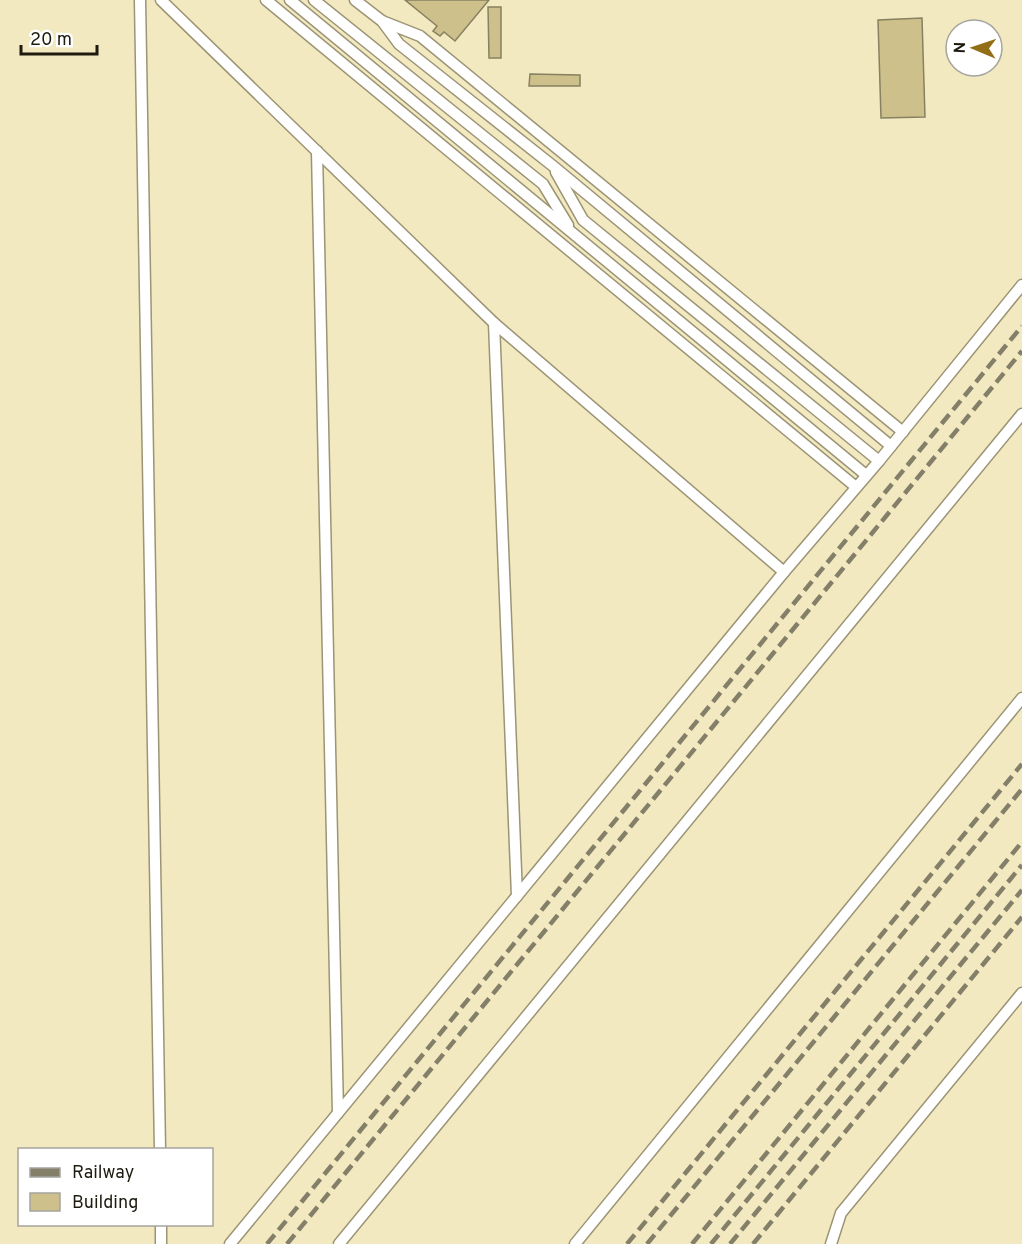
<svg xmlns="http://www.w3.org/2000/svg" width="1022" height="1244" font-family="Overpass,sans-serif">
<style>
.built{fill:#f3e9c0;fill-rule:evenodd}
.building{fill:#cdc08a;stroke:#878061;stroke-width:1.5}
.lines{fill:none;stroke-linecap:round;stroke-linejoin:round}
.lane-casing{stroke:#9b9475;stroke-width:13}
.lane{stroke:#fff;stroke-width:10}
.rail{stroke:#847f69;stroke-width:4.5;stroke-dasharray:12 6;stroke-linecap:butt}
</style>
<rect width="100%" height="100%" fill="#fdf5d3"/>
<path class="built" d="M0,0h1022v1244h-1022zM956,30h36v36h-36zM20,1150h192v74h-192z"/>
<g class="building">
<path d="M405,0h84l-34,41 -11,-9 -4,4 -7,-5 4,-5z"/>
<path d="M488,7h13v51h-12z"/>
<path d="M922,18l3,99 -44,1 -3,-98z"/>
<path d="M530,74l50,1v11h-51z"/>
</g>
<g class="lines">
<g class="lane-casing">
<g id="lane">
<path d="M140,0l20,1150"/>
<path d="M161,0l333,323 290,249"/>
<path d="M266,0l590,487"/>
<path d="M290,0l576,475"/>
<path d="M314,0l229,184 25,41"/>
<path d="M355,0l27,21 17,23 154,122 338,280"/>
<path d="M382,21l38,15 483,396"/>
<path d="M317,151l21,962"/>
<path d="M556,172l27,48 296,241"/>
<path d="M494,323l23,573"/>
<path d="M161,1224v20"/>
<path d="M230,1244l554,-672 95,-111 143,-176"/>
<path d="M339,1244l683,-830"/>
<path d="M575,1244l447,-546"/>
<path d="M831,1244l10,-31 181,-220"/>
</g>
</g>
<use href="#lane" class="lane"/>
<g class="rail">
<path d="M267,1244l755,-918"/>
<path d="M287,1244l735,-893"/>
<path d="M627,1244l395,-480"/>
<path d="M647,1244l375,-455"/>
<path d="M692,1244l330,-402"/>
<path d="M711,1244l311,-379"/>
<path d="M730,1244l292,-354"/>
<path d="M753,1244l269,-327"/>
</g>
</g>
<rect x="18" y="1148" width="195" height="78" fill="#ffffff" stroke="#a5a49f" stroke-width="1.5"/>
<rect x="30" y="1168" width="30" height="9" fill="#847f69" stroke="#a5a49f" stroke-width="1.5"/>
<text x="72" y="1178" font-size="18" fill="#1e1b0f">Railway</text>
<rect x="30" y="1193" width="30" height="18" fill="#cdc08a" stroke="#a5a49f" stroke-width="1.5"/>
<text x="72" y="1208" font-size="18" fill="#1e1b0f">Building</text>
<g transform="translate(974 48) rotate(272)"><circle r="28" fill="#ffffff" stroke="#a5a49f" stroke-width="1.5"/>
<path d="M0-4.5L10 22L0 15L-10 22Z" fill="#926f16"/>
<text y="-9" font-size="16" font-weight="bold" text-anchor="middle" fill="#1e1b0f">N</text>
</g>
<path d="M21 45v9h76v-9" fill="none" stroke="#1e1b0f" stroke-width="3"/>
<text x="30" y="45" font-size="18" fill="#1e1b0f" stroke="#ffffff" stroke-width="4.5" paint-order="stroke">20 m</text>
</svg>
